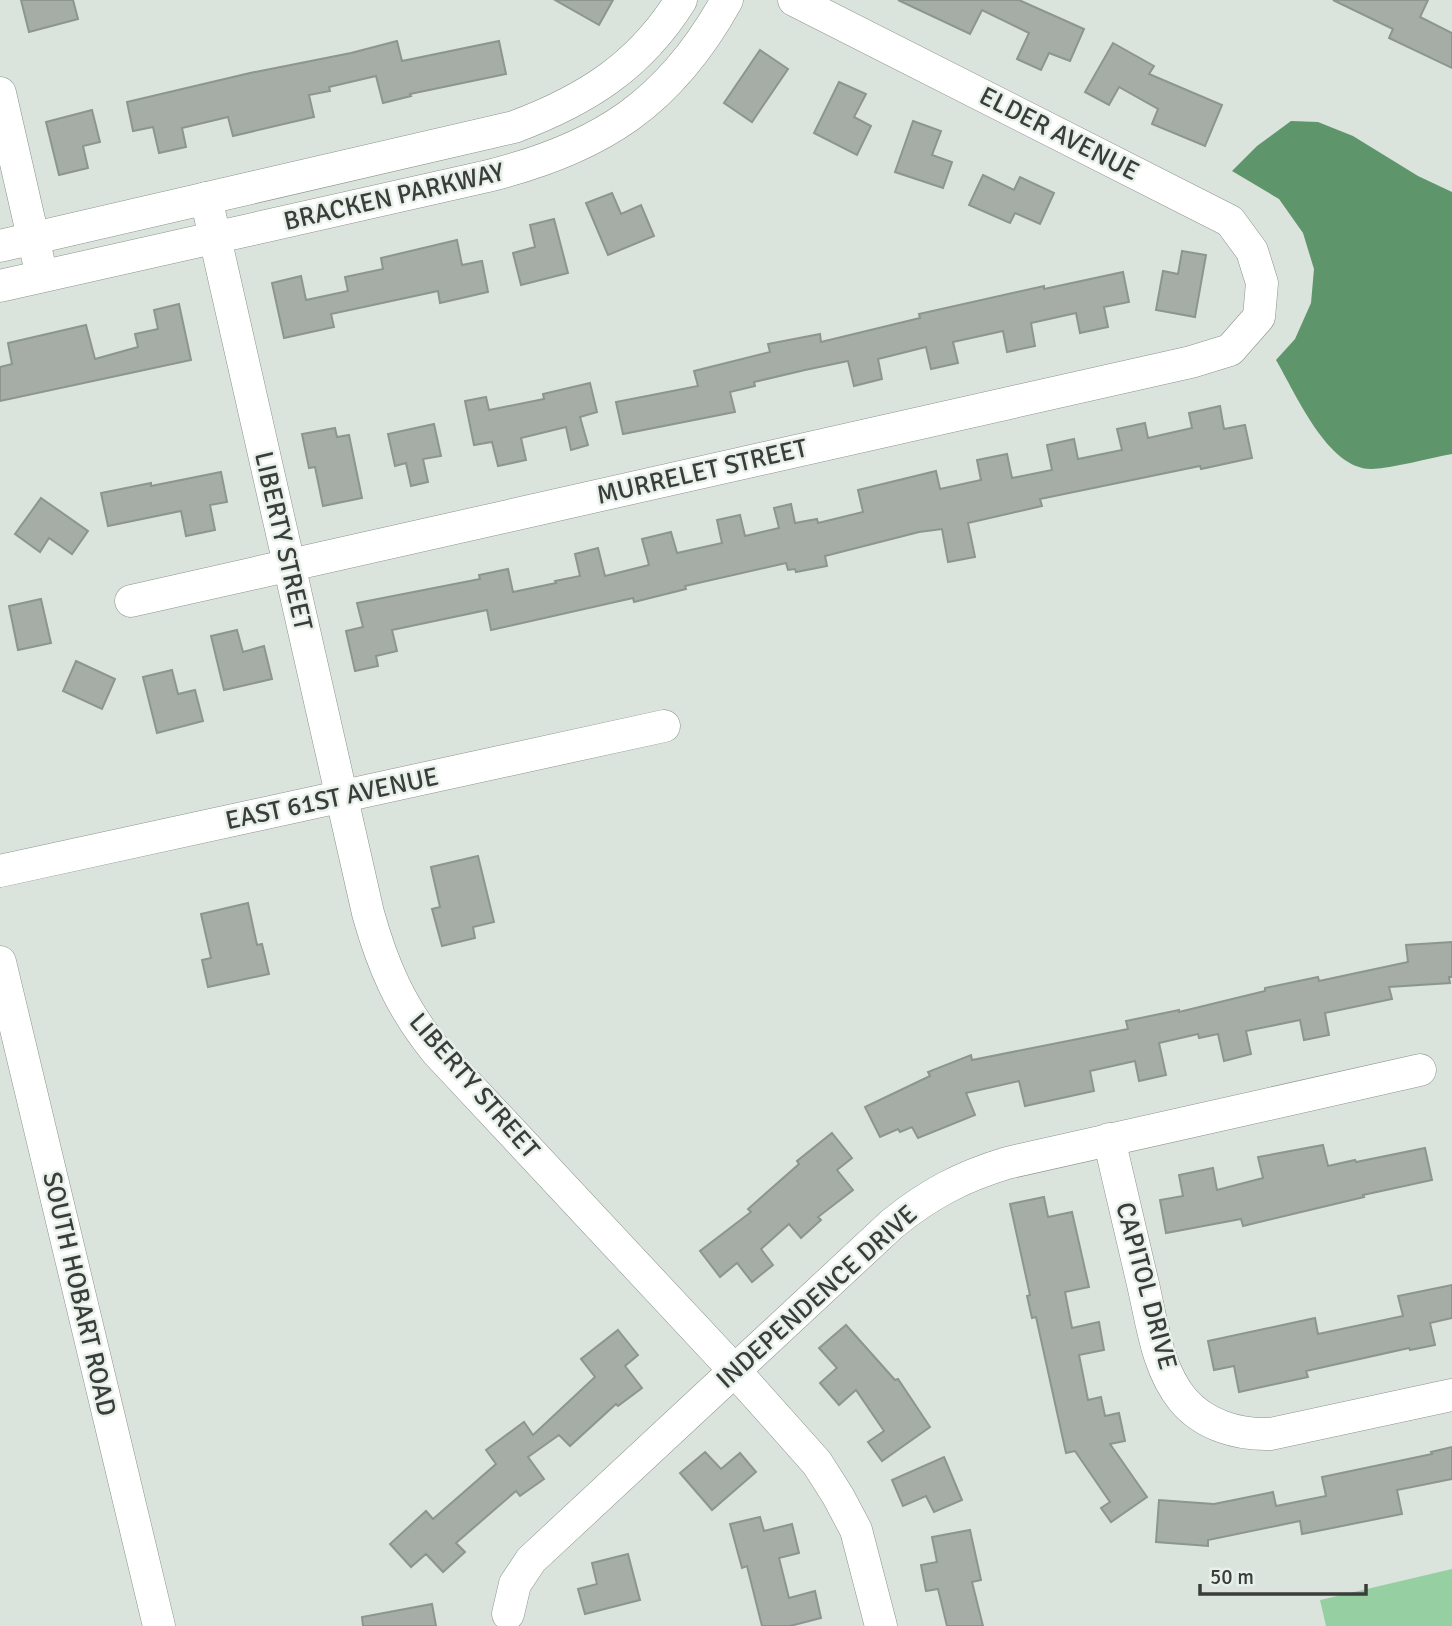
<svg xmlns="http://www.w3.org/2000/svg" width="1452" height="1626" font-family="Signika,sans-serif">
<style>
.green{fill:#96cfa2}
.water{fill:#5e956b}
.building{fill:#a5ada6;stroke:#8d958f;stroke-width:2}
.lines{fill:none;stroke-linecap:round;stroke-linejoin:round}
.minor-casing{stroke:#8b938c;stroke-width:33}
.minor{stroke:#fff;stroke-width:32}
.labels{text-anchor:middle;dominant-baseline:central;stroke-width:5;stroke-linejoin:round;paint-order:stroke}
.street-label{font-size:26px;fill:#3a3d3a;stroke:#e7f0e9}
</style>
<rect width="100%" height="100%" fill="#dae3dc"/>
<path class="green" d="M1452,1569v57h-126l-6,-26z"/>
<path class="water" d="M1291,121l27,1 35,14 65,40 34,16v262c-24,4 -57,14 -80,15 -44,1 -76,-75 -96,-109l19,-21 16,-36 3,-34 -11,-36 -24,-34 -47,-28 25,-25z"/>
<g class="building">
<path d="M21,0h52l5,19 -49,13z"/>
<path d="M555,0h58l-14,25z"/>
<path d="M898,0h121l65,29 -14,32 -21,-8 -8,17 -24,-11 12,-26 -47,-23 -12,24z"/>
<path d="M1333,0h95l-8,17 32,16v35l-63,-30 4,-9z"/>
<path d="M397,41l5,20 97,-20 7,33 -96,20 1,2 -28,7 -7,-27 -47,11 1,4 -21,4 5,22 -81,19 -5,-19 -46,11 4,19 -27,6 -6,-26 -20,4 -6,-29 123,-29 101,-20z"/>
<path d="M1113,43l41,23 -5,8 73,31 -17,41 -53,-22 6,-15 -39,-22 -10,18 -24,-13z"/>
<path d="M760,50l28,19 -36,53 -28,-19z"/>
<path d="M839,82l27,12 -12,23 17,9 -14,29 -43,-22z"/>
<path d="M92,110l8,32 -17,4 5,22 -29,7 -13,-53z"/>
<path d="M913,121l28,10 -9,24 20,7 -9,26 -48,-16z"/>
<path d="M983,175l31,15 6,-13 34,16 -14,31 -25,-11 -5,10 -41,-18z"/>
<path d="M612,193l9,21 20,-9 13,31 -46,19 -22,-52z"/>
<path d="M554,219l14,54 -47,12 -8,-32 22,-6 -5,-22z"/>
<path d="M457,240l5,25 20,-4 6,31 -48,11 -2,-12 -107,23 3,13 -50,11 -12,-55 29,-7 5,24 42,-9 -3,-14 38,-8 -2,-11z"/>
<path d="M1182,251l24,4 -11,62 -39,-7 7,-39 15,3z"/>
<path d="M1123,272l6,30 -25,5 4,20 -28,6 -4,-20 -45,10 4,23 -28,6 -4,-21 -50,11 5,21 -27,6 -5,-22 -48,12 4,20 -28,7 -6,-25 -43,9 -51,12 1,4 -25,6 5,20 -112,22 -7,-32 82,-16 -4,-15 76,-19 -2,-8 52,-10 1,8 99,-24 -1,-4 125,-28v3z"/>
<path d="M179,304l12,56 -191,41v-34l12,-3 -4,-21 78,-18 9,34 43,-12 -3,-13 23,-5 -4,-19z"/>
<path d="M590,383l7,29 -17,5 8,28 -17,5 -5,-23 -45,11 5,22 -28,6 -6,-24 -18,3 -9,-44 21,-4 3,13 55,-11 -1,-5z"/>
<path d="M1220,406l4,23 21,-4 7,33 -51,11 -1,-3 -160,33 2,7 -74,17 7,34 -27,5 -6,-33 -23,3 -94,24 2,10 -31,6 -1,-3 -7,1 -2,-7 -101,23 1,3 -52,13 -1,-4 -142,32 -4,-20 -95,20 5,21 -21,5 2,10 -23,5 -9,-40 17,-4 -6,-24 123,-24 -1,-4 29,-6 5,23 43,-9 -1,-2 25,-5 -5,-22 23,-6 7,28 44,-11 -7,-26 29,-7 6,21 45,-10 -5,-23 23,-5 5,21 34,-8 -5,-20 17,-4 4,19 22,-4 1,4 45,-11 -5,-22 78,-19 4,18 41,-9 -4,-20 30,-6 5,24 40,-8 -5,-25 27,-6 4,20 44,-9 -5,-21 28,-6 3,15 44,-10 -3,-15z"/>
<path d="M434,424l7,32 -18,3 5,23 -17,4 -5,-23 -11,3 -7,-32z"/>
<path d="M335,428l2,9 12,-2 13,63 -39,8 -8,-39 -6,1 -7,-34z"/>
<path d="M221,472l6,30 -17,3 5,25 -29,6 -5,-25 -73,15 -7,-33 50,-10v3z"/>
<path d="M41,498l47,33 -16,23 -23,-16 -9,14 -25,-18z"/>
<path d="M41,599l10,44 -33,7 -9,-44z"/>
<path d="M237,630l6,22 21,-6 8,33 -48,11 -13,-54z"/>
<path d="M76,661l39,18 -13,30 -39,-18z"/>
<path d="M172,670l6,24 17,-4 8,31 -46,12 -14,-56z"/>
<path d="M478,856l16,66 -21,5 2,11 -33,8 -10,-37 8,-2 -9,-40z"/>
<path d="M248,903l9,42 5,-1 7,30 -61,13 -6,-27 9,-2 -10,-44z"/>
<path d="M1452,942v35h-3l1,6 -61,4 3,12 -67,14 4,22 -25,5 -4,-20 -54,11 5,23 -27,7 -6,-27 -19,4 -1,-4 -39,9 7,32 -27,6 -4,-20 -45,10 4,20 -69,15 -6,-25 -53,12 9,22 -57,23 -6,-11 -12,5 -2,-3 -18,8 -15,-30 65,-31 -2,-4 43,-17 1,5 156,-31 -2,-8 53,-11v2l86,-21v-3l53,-11 1,4 89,-19 -2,-17z"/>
<path d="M832,1133l20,25 -15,12 16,20 -35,27 3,3 -20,18 -12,-14 -28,25 12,16 -21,17 -15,-19 -17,14 -20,-26 51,-39 -3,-3 51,-45 -2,-3z"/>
<path d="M1323,1145l5,21 27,-6 1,2 69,-14 7,32 -69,15 1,2 -121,29 -2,-7 -75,14 -6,-33 23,-4 -4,-21 34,-7 4,22 46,-12 -5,-21z"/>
<path d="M1044,1197l4,20 24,-5 17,75 -24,5 7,36 27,-6 5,28 -25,5 9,45 13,-3 4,19 14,-3 6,28 -15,3 37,53 -36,25 -10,-14 9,-6 -35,-51 -9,2 -30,-136 -4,1 -5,-22 3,-1 -20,-91z"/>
<path d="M1452,1285v33l-22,5 5,22 -25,5 -1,-2 -103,23 2,6 -69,15 -5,-26 -20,4 -6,-29 107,-23 3,16 85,-18 -5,-20z"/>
<path d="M846,1325l49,55 3,-1 32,48 -48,34 -14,-19 16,-11 -28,-41 -17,15 -19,-22 17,-15 -18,-20z"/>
<path d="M618,1330l20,25 -13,11 17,22 -24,18 -2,-2 -46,42 -11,-11 -31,22 16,22 -24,17 -4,-5 -60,52 9,9 -22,20 -17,-18 -15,13 -21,-23 36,-33 7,8 63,-55 -10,-14 38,-28 9,13 62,-58 -14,-18z"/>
<path d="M1452,1447v32l-55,11 5,24 -100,20 -2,-13 -92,19v6l-52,-4 3,-42 55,4 59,-12 3,14 50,-10 -4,-19 110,-23 -1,-2z"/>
<path d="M705,1452l16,17 19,-16 16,19 -44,38 -32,-37z"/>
<path d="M944,1457l18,43 -28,12 -8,-16 -23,10 -11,-26z"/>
<path d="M760,1517l4,14 28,-7 7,29 -20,5 10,40 26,-7 6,27 -31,8h-28l-15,-60 -5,2 -12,-44z"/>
<path d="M970,1530l11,50 -9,2 11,44h-36l-9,-37 -12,2 -5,-26 16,-3 -5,-25z"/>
<path d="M628,1554l12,46 -55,14 -7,-25 19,-5 -5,-21z"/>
<path d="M432,1604l4,22h-73l-1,-9z"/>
</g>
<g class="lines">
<g class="minor-casing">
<g id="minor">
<path d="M0,93l38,166"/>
<path d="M206,198l162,715c15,54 33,95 69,139l298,319 82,92 21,33 18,34 25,96"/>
<path d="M0,246l514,-119c72,-27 126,-61 167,-127"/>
<path d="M0,286l488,-110c113,-28 182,-73 239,-176"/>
<path d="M131,601l1060,-239 39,-12 29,-33 3,-34 -10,-32 -22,-30 -436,-221"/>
<path d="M0,871l664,-145"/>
<path d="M0,962l159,664"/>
<path d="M1109,1139c11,47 22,94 33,141 10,41 14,87 41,120 21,25 55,35 87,34l182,-39"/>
<path d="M508,1614l7,-30 16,-24 361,-336c37,-30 69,-47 115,-61l413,-93"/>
</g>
</g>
<use href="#minor" class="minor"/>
</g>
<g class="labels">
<g class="street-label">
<text transform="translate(1059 134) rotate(27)">ELDER AVENUE</text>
<text transform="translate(394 197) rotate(-13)">BRACKEN PARKWAY</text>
<text transform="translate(702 472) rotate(-13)">MURRELET STREET</text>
<text transform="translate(283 541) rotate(77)">LIBERTY STREET</text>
<text transform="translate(332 799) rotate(-12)">EAST 61ST AVENUE</text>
<text transform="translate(474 1086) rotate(49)">LIBERTY STREET</text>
<text transform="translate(1146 1286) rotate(75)">CAPITOL DRIVE</text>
<text transform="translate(79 1294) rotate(77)">SOUTH HOBART ROAD</text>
<text transform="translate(817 1297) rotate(-42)">INDEPENDENCE DRIVE</text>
</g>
</g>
<path d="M1200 1584v10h166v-10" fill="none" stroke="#3a3d3a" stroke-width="3.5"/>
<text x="1210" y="1584" font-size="21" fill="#3a3d3a" stroke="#e7f0e9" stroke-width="5" paint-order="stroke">50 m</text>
</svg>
